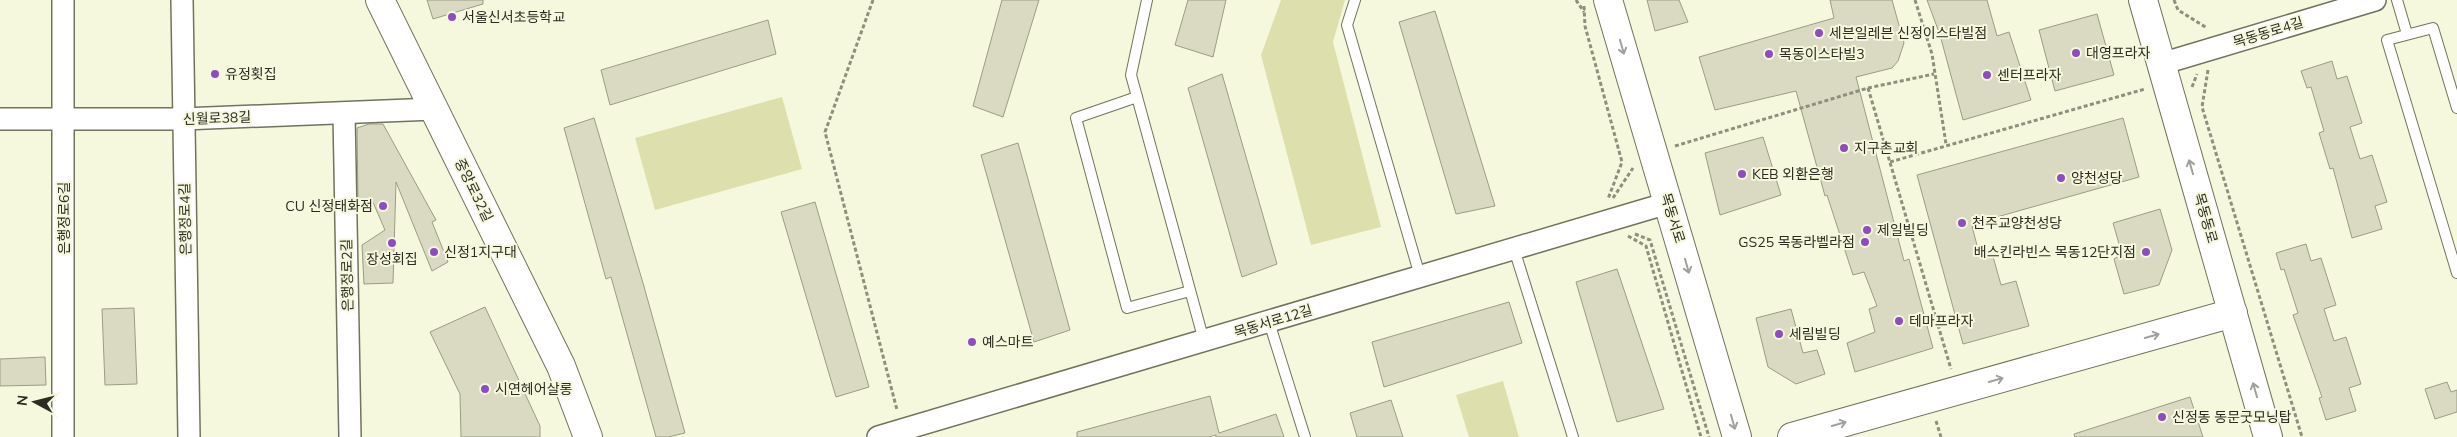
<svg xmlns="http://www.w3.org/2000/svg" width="2457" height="437" font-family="Mulish,'Noto Sans KR',sans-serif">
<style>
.green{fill:#dddfac}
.building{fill:#d9dac1;stroke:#9b9c84}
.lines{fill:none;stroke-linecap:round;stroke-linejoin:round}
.lane-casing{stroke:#72735c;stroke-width:12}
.street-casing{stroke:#72735c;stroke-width:24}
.secondary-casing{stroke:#72735c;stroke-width:30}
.path{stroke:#8e8f7c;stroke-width:3;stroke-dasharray:4 2.5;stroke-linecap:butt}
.lane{stroke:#fff;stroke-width:10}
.street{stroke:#fff;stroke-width:21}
.secondary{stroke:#fff;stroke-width:28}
.oneway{stroke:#a0a09c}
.poi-dot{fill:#8e4cc1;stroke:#f6f8dd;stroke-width:2}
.labels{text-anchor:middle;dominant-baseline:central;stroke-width:4;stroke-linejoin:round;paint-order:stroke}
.poi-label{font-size:14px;fill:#2c2c22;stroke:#f6f8dd;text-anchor:start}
.street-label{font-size:14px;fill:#2c2c22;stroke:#f6f8dd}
</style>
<rect width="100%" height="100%" fill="#f6f8dd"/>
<g class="green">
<path d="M1281,0h64l-12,42 48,185 -70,18 -50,-190z"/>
<path d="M782,97l20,72 -147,41 -20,-72z"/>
<path d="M1503,381l16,56h-50l-13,-42z"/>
</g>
<g class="building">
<path d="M427,0h56v4l-50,15z"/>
<path d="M1002,0h37l-36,117 -30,-11z"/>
<path d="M1188,0h38l-13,57 -38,-12z"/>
<path d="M1647,0h32l9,22 -33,9z"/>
<path d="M1830,0h62l12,43 -6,18 -6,7 -36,9 48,184 5,-2 24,89 -78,24 -8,-29 28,-11 -6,-23 8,-3 -13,-34 -11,3 -26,-80 -2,1 -29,-105 -81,19 -16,-53 135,-39z"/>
<path d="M1927,0h60l10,36 12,-4 22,68 -68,20 -23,-85z"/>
<path d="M1435,11l60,195 -39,8 -57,-192z"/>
<path d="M2097,14l17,61 -59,16 -16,-61z"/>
<path d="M768,20l8,34 -166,51 -9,-35z"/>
<path d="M2332,61l5,18 10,-3 15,47 -12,4 10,32 12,-4 15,47 -12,4 7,23 -30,9 -19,-70 -3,1 -11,-36 5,-2 -13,-44 -4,1 -6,-17z"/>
<path d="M1222,74l55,190 -35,13 -54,-189z"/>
<path d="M594,118l49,165 42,150 -17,4h-12l-45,-160 -5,2 -42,-151z"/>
<path d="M2123,118l16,59 -160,45 1,2 -8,2 8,31 12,-4 9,32 15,-4 13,45 -66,18 -46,-169z"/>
<path d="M369,124h14l53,96 -4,2 16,40 -16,9 -36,-89 -3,101 -29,1 -2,-39 23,-15 -13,-30 -14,2 -1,-74z"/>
<path d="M1763,137l18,58 -61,20 -15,-62z"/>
<path d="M1018,143l52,187 -36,12 -53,-187z"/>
<path d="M815,202l54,185 -33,10 -55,-185z"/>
<path d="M2160,209l12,41 -13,35 -35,9 -10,-35 8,-5 -9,-31z"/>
<path d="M2306,244l5,17 10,-3 15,47 -12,4 10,32 12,-4 15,47 -12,4 7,23 -30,9 -7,-22 3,-1 -29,-82 5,-2 -14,-44 -3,1 -5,-17z"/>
<path d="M1617,269l47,140 -47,13 -41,-140z"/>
<path d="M1509,302l13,41 -138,44 -12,-45z"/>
<path d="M485,307l55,119v11h-79l-1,-43 -30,-62z"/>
<path d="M134,308l3,76 -32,1 -3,-76z"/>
<path d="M1791,309l12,44 14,-3 8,24 -29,10 -28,-17 -12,-49z"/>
<path d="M45,357l1,28 -46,1v-27z"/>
<path d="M2447,382l4,10 6,-2v22l-22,7 -10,-30z"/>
<path d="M1210,396l9,37 57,-19 8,23h-68v-2l-7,2h-132v-5z"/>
<path d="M2190,397l13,40h-128l-1,-3z"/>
<path d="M1391,400l12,37h-46l-7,-24z"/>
</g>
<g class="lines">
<g class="lane-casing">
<g id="lane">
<path d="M1147,0l-16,75 73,266"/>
<path d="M1355,0l-8,25 73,251"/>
<path d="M2397,0l10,34"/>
<path d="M1137,97l-61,21 51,190 63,-17"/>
<path d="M2457,108l-24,-80 -46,12 70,233"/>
<path d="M1514,249l59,188"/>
<path d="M1269,322l36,115"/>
</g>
</g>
<g class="street-casing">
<g id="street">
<path d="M182,0l7,437"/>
<path d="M2161,64l214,-64"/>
<path d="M344,113l6,324"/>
<path d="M0,119h183l251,-10"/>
<path d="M63,437v-437"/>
<path d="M878,437l790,-234"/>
</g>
</g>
<g class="secondary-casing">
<g id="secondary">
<path d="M380,0l181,366 27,71"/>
<path d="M1608,0l129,437"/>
<path d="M2143,0l125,437"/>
<path d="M1792,437l441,-124"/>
</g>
</g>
<g class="path">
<path d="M873,0l-48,132 72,278"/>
<path d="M1576,0l8,12"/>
<path d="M1915,0l17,54 14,90"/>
<path d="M2174,0l4,10 29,18"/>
<path d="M1584,6l1,20 37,136 -14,37"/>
<path d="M2208,70l-6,37 100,330"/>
<path d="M2192,87l5,-13"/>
<path d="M1868,88l83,281"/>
<path d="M1675,146l193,-58 66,-14"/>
<path d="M1890,162l255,-73"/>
<path d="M1613,198l20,-30"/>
<path d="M1635,234l15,6 59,197"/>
<path d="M1628,236l18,10 55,191"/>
<path d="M1936,421l5,16"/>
</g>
<use href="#lane" class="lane"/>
<use href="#street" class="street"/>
<use href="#secondary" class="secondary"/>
</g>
<defs><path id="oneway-shaft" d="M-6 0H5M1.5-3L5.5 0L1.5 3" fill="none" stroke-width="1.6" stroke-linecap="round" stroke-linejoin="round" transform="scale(1.25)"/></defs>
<g class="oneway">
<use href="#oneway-shaft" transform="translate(1622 47) rotate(74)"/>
<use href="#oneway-shaft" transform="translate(2191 167) rotate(-106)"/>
<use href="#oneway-shaft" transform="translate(1687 266) rotate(74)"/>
<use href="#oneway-shaft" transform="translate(2152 336) rotate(-16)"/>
<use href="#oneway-shaft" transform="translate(1996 380) rotate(-16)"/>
<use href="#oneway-shaft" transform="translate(2255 390) rotate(-106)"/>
<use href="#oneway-shaft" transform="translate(1733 422) rotate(74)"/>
<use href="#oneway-shaft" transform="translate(1839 424) rotate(-16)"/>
</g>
<g class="poi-dot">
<circle cx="452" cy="17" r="5"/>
<circle cx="1819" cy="33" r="5"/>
<circle cx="2076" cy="53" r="5"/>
<circle cx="1769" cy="54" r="5"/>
<circle cx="215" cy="74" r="5"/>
<circle cx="1987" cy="75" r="5"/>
<circle cx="1844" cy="148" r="5"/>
<circle cx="1742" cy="174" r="5"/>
<circle cx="2061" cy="178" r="5"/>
<circle cx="383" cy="206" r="5"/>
<circle cx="1962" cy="223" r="5"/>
<circle cx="1867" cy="230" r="5"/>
<circle cx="1865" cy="242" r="5"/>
<circle cx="392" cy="243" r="5"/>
<circle cx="434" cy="252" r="5"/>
<circle cx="2146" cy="252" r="5"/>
<circle cx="1899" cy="321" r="5"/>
<circle cx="1779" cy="334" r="5"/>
<circle cx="972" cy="342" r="5"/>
<circle cx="485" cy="389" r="5"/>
<circle cx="2162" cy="417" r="5"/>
</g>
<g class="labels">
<g class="poi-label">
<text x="462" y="17">서울신서초등학교</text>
<text x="1829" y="33">세븐일레븐 신정이스타빌점</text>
<text x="2086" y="53">대영프라자</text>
<text x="1779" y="54">목동이스타빌3</text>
<text x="225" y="74">유정횟집</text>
<text x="1997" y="75">센터프라자</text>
<text x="1854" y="148">지구촌교회</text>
<text x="1752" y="174">KEB 외환은행</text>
<text x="2071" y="178">양천성당</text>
<text x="373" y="206" text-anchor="end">CU 신정태화점</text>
<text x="1972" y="223">천주교양천성당</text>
<text x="1877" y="230">제일빌딩</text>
<text x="1855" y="242" text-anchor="end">GS25 목동라벨라점</text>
<text x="444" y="252">신정1지구대</text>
<text x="2136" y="252" text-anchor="end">배스킨라빈스 목동12단지점</text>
<text x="392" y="259" text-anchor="middle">장성회집</text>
<text x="1909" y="321">테마프라자</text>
<text x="1789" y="334">세림빌딩</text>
<text x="982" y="342">예스마트</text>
<text x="495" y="389">시연헤어살롱</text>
<text x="2172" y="417">신정동 동문굿모닝탑</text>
</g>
<g class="street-label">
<text transform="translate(2268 32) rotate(-17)">목동동로4길</text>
<text transform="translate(217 118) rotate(-2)">신월로38길</text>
<text transform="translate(474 190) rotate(64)">중앙로32길</text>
<text transform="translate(64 218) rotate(-90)">은행정로6길</text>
<text transform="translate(1673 218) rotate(73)">목동서로</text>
<text transform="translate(2206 218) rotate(74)">목동동로</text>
<text transform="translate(185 219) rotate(-91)">은행정로4길</text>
<text transform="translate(347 275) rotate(-91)">은행정로2길</text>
<text transform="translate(1273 321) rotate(-17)">목동서로12길</text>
</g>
</g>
<g transform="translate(35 402) rotate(277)" stroke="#f6f8dd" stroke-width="4" paint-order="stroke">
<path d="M0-4L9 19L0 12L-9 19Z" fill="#2c2c22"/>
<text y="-8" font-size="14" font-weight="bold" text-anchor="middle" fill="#2c2c22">N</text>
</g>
</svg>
